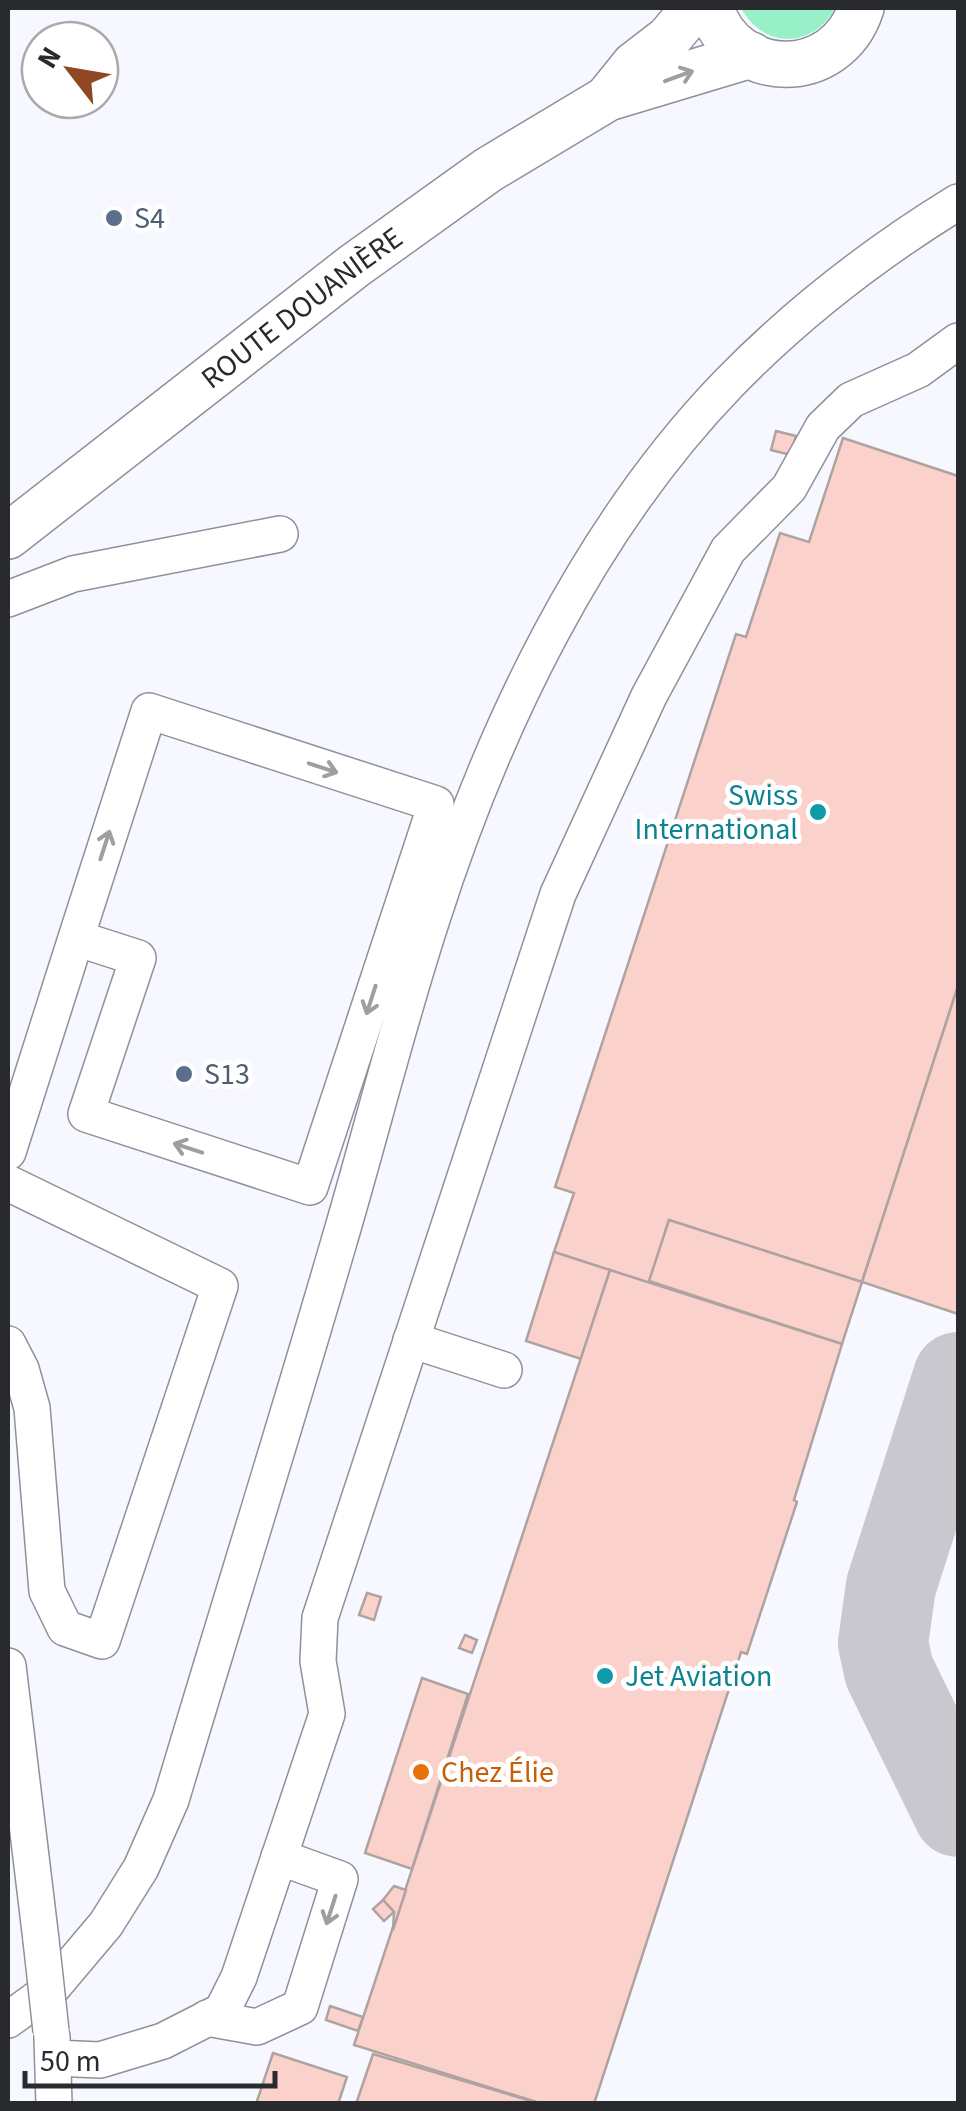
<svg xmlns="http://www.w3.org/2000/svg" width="966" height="2111" font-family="'Source Sans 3',sans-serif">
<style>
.green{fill:#98f0c9}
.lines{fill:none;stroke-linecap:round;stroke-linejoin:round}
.taxiway{stroke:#c8c8ce;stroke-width:90}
.building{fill:#fbd1cc;stroke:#afa3a1;stroke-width:2.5}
.minor-casing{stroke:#8e919a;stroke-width:38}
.major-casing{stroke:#8e919a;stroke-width:48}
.minor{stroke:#fff;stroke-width:35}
.major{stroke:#fff;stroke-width:45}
.minor-bridge-casing{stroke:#8e919a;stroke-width:38;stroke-linecap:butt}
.minor-bridge{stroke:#fff;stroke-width:35}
.oneway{stroke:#9f9fa1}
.service-dot{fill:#5c6f8a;stroke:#fff;stroke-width:4}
.culture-dot{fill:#0f9aa8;stroke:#fff;stroke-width:4}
.food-dot{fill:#e8710a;stroke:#fff;stroke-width:4}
.labels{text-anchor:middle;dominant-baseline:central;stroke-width:10;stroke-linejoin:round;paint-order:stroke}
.service-label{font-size:30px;fill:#4e5e75;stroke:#fff;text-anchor:start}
.street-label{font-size:30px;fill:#292a2e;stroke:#fff}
.culture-label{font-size:30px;fill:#0d838f;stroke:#fff;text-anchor:end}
.food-label{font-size:30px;fill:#c56008;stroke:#fff;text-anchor:start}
</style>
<rect width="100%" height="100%" fill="#f7f8ff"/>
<path class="green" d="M741,8h94c-22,41 -72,41 -94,0z"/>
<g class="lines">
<path class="taxiway" d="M958,1377l-67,209 -8,57 6,28 69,141"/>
</g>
<g class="building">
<path d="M776,431l20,5 -5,19 -20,-5z"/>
<path d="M843,438l115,38v510l-96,296 -193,-62 -20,63 -95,-31 20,-59 -19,-6 181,-553 10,3 34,-104 29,9z"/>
<path d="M958,986v328l-96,-32z"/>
<path d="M669,1220l193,62 -20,62 -193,-63z"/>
<path d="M554,1252l56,18 -29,89 -55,-18z"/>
<path d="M610,1270l232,74 -48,156 3,2 -50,152 -6,-2 -147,452h-51l-189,-59z"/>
<path d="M367,1593l14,4 -7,23 -15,-5z"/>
<path d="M465,1635l12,5 -5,13 -13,-5z"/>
<path d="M422,1678l46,16 -56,175 -47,-16z"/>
<path d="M394,1886l12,4 -13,40 1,-18 -11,-12z"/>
<path d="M383,1900l11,12 -10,9 -11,-12z"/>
<path d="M330,2006l33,11 -5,14 -32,-11z"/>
<path d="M273,2053l74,24 -9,27h-82z"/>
<path d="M373,2054l168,50h-185z"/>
</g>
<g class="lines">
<g class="minor-casing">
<g id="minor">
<path d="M8,599l65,-25 207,-40"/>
<path d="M8,1152l68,-214 62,20 -52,156 224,73 126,-383 -287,-93 -73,227"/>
<path d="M8,1183l212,103 -118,355 -37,-13 -18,-37 -15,-183 -11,-39 -13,-25"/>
<path d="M411,1340l93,30"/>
<path d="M8,1666l33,274"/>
<path d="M207,2018l50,9 43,-20 40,-128 -61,-22"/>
<path d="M8,2020l44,-32 54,-64 35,-56 30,-68c55,-185 113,-369 167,-555 32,-108 59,-219 94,-326 61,-191 156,-390 296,-535 68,-70 147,-131 230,-182"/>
<path d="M52,2037l2,67"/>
<path d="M53,2058l47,2 63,-19 59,-30 17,-34 88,-263 -9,-53 2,-43 238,-724 91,-198 79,-146 61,-62 34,-61 28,-27 67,-30 40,-29"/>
</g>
</g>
<g class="major-casing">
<g id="major">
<path d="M711,8c23,74 125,76 150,0"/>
<path d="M609,96l25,-31 35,-27 25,-30"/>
<path id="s1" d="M8,536l346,-270 134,-96 120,-72 143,-43"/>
</g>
</g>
<use href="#minor" class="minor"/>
<use href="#major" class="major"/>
<g class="minor-bridge-casing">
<path id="minor-bridge" d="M41,1940l10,91"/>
</g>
<use href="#minor-bridge" class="minor-bridge"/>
</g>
<defs><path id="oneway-shaft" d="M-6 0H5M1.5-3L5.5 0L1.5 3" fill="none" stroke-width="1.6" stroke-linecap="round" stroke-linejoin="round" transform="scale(2.5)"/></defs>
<g class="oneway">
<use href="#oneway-shaft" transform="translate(679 76) rotate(-20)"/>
<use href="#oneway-shaft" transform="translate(323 768) rotate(18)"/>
<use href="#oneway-shaft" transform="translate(105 845) rotate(-72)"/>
<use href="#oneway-shaft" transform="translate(371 1000) rotate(108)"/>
<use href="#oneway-shaft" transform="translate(188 1148) rotate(-162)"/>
<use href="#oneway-shaft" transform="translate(331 1910) rotate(108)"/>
</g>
<g class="service-dot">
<circle cx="114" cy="218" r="10"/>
<circle cx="184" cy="1074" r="10"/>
</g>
<g class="culture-dot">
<circle cx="818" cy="812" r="10"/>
<circle cx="605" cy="1676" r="10"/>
</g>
<circle class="food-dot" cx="421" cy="1772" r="10"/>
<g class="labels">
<g class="service-label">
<text x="134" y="218">S4</text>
<text x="204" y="1074">S13</text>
</g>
<g class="street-label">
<text stroke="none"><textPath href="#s1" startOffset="372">ROUTE DOUANIÈRE</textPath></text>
</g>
<g class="culture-label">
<text x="798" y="795">Swiss<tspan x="798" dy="34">International</tspan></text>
<text x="625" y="1676" text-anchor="start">Jet Aviation</text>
</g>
<g class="food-label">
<text x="441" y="1772">Chez Élie</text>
</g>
</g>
<rect width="966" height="2111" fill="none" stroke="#292a2e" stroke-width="20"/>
<g transform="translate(70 70) rotate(301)"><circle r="48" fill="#ffffff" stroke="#a9aaab" stroke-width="2.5"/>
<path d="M0-8L18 38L0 25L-18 38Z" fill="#8f4822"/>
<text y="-15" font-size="28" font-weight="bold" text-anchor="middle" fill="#292a2e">N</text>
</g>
<path d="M25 2071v15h250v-15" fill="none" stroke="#292a2e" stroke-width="5"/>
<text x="40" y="2071" font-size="30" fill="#292a2e" stroke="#ffffff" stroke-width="8" paint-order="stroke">50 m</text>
</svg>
